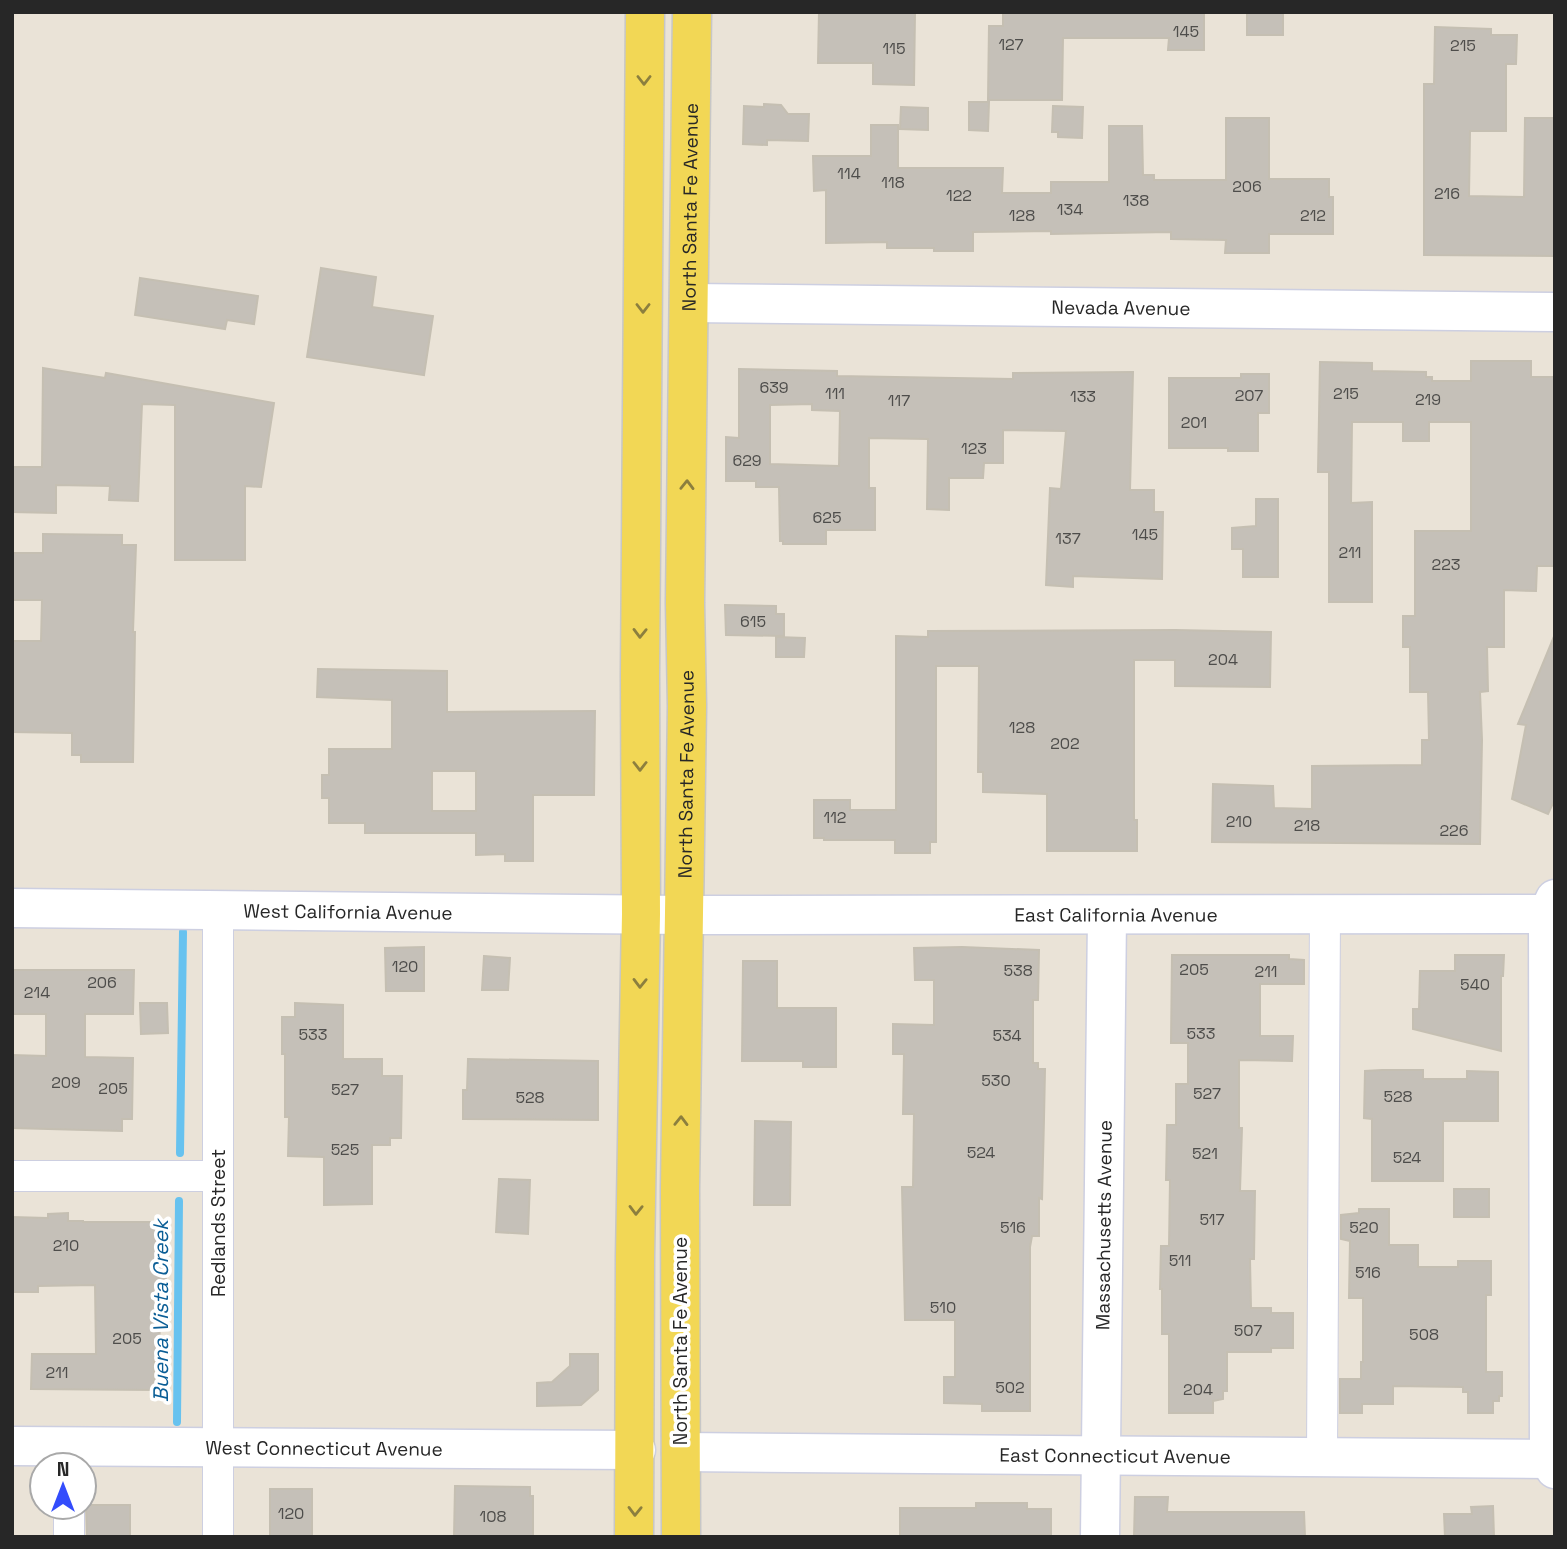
<svg xmlns="http://www.w3.org/2000/svg" width="1567" height="1549" font-family="'Space Grotesk',sans-serif">
<style>
.lines{fill:none;stroke-linecap:round;stroke-linejoin:round}
.stream{stroke:#67c2ef;stroke-width:8}
.building{fill:#c5c0b8;stroke:#c5bfb2;stroke-width:2;fill-rule:evenodd}
.street-casing{stroke:#cdcfe1;stroke-width:32}
.secondary-casing{stroke:#cdcfe1;stroke-width:41}
.primary-casing{stroke:#c7c7c7;stroke-width:41}
.street{stroke:#fff;stroke-width:30}
.secondary{stroke:#fff;stroke-width:38}
.primary{stroke:#f2d755;stroke-width:38}
.oneway{stroke:#8c7f3e}
.labels{text-anchor:middle;dominant-baseline:central;stroke-width:7;stroke-linejoin:round;paint-order:stroke}
.number-label{font-size:16px;fill:#4e4d4b}
.street-label{font-size:19px;fill:#272727;stroke:#fff}
.water-label{font-size:21px;font-style:italic;fill:#0b5e96;stroke:#fff}
</style>
<rect width="100%" height="100%" fill="#eae3d7"/>
<g class="lines">
<g class="stream">
<path d="M180,1153l3,-221"/>
<path d="M177,1422l2,-221"/>
</g>
</g>
<g class="building">
<path d="M819,12h96l-1,73 -41,-1v-21h-55z"/>
<path d="M1003,12h201v38h-36l1,-12h-106l-1,62h-74l1,-74h14z"/>
<rect x="1247" y="12" width="36" height="23"/>
<path d="M1435,27l56,2v6h26l-1,29h-10v67h-36l-1,65 55,1 1,-79h30v138l-131,-1v-171h10z"/>
<path d="M969,102h20l-1,29 -19,-1z"/>
<path d="M764,104l17,1 7,9h21l-1,27 -41,-1v5l-24,-1 1,-38 20,1z"/>
<path d="M1053,106l30,1 -1,31 -24,-1v-5h-6z"/>
<path d="M901,107l27,1v22l-28,-1z"/>
<path d="M1226,118h43v61h60v18h4v37h-64v19h-44l1,-13 -55,-1v-7l-120,2v-3l-78,1v19h-39v-3h-47v-6l-61,1v-53l-12,1 -1,-35h58v-31h27v43h105l-1,25h49v-11h58v-56h33l1,49h11v5h72z"/>
<path d="M321,268l55,9 -4,30 61,9 -9,59 -117,-18z"/>
<path d="M140,278l118,18 -4,28 -27,-4 -2,9 -90,-14z"/>
<path d="M1471,361h60v16h24v189h-18l-1,25 -32,-1v57h-17l1,44 -8,1 2,48 -2,104 -268,-2 1,-58 60,2 1,22 38,1v-43l110,-1v-25h7l-1,-48h-18v-45h-7v-31h12v-85h56v-109h-42v19h-26v-19h-51l-1,81 21,-1v100h-43v-130h-11l2,-110 52,1v8l54,1v5h6v4h39z"/>
<path d="M43,368l62,10 1,-5 168,30 -13,84 -16,-1v74h-70v-155l-33,-1 -4,97 -29,-1 1,-14 -54,-1v28l-44,-1v-45h30z"/>
<path d="M739,369l98,2v5l176,3v-6l120,-1 -3,118h24v22h9l-1,67 -89,-3v11l-27,-2 4,-97 11,1 5,-58 -63,-1v33h-19l-1,15h-34v32l-22,-1 1,-70 -59,-1v50h6v42h-49v14h-43v-3h-3l-1,-54h-23v-6h-30v-44l13,1zM812,404v6l28,1 -1,55 -69,-2v-59z"/>
<path d="M1241,374h28v39h-11v38h-30v-3h-59v-70h72z"/>
<path d="M1256,499h22v78h-35v-28h-11v-21l24,-2z"/>
<path d="M43,534l79,1v10h14l-3,87h2l-2,130h-52v-7h-9v-22l-60,-1v-91h29l1,-41h-30v-47h31z"/>
<path d="M725,605l51,1v8h8v22l-58,-1z"/>
<path d="M1175,630l96,2 -1,55 -95,-1v-26h-41v160h3v31h-90v-57l-64,-2v-20h-5l1,-106h-43v176h-6v11h-35v-13h-71v-2h-10v-38h36v10h46v-174l32,1v-6z"/>
<path d="M1555,634v165l-7,15 -36,-15 14,-74 -8,-1z"/>
<path d="M776,637l29,1 -1,19h-28z"/>
<path d="M318,669l129,2v41l148,-1 -1,84h-61v66h-28v-7l-29,1v-22h-111v-10h-36v-25h-7v-23h7v-26h63v-49l-75,-3zM432,771h44v40h-44z"/>
<path d="M424,947v44h-38l-1,-43z"/>
<path d="M962,947l77,3 -1,50h-5v63h5v6h7l-1,50 -2,80 -3,-1v38h-7l-2,11v164h-48v-7l-38,-1v-26h11v-57h-50l-3,-133h11l1,-73h-11l1,-60h-11v-30l41,1v-45h-19l-1,-32z"/>
<path d="M1172,955h117v4l15,1v24h-44v52h33l-1,25 -53,-1v68h3l-2,63h15l-1,68h-4l1,49h20v5h22v35h-22v4h-44v39h-4v8l-10,2v12h-44v-79h-7v-45h-2l1,-43h8l1,-66h-4l1,-55h9v-41h12v-41h-17z"/>
<path d="M1455,955h49l-1,21h-2v75l-88,-22v-20h6l1,-38h35z"/>
<path d="M484,956l26,2 -2,32h-26z"/>
<path d="M743,961h34v47h59v59h-33v-6h-61z"/>
<path d="M12,970h122l-1,44h-48v43l48,1 -1,61h-10v12l-110,-3v-73l34,1v-42h-34z"/>
<path d="M140,1003h27l1,30 -27,1z"/>
<path d="M295,1003l48,2v54h39v17h20l-1,62h-11v7h-18v59l-48,1v-48l-36,-1 1,-39h-4v-63h-3v-37h13z"/>
<path d="M468,1059l130,2v59l-135,-1v-29h4z"/>
<path d="M1382,1070h41v9h44v-8l31,1v49h-55v60h-71v-62l-8,-1 1,-47z"/>
<path d="M755,1121l36,1 -1,83h-36z"/>
<path d="M499,1179l31,1 -2,54 -32,-2z"/>
<rect x="1454" y="1189" width="35" height="28"/>
<path d="M1359,1209h30v36h29v22h40v-6h33v34h-5v77h16v24h-3v5h-6v12h-25v-21h-5v-5l-70,-1v18h-31v9h-22v-34h21v-17h2v-64h-14l1,-57 -9,-2v-24l18,-2z"/>
<path d="M68,1213v8h15v1h77l1,18h4l1,49h-7l1,72h-6l1,29 -124,-1 1,-35h64l-1,-69 -57,1v6h-26v-75l36,1v-4z"/>
<path d="M570,1354h28v36l-17,15 -44,1v-23l15,-1 18,-16z"/>
<path d="M455,1486l75,1v9h3v41h-79z"/>
<rect x="270" y="1489" width="42" height="48"/>
<path d="M1135,1497h33l-1,15h137l1,25h-171z"/>
<path d="M976,1503h51v6h24v26l-151,2v-29h76z"/>
<path d="M86,1505h44v32h-43z"/>
<path d="M1493,1506l1,31h-49l-1,-23h28l-1,-7z"/>
</g>
<g class="lines">
<g class="street-casing">
<g id="street">
<path d="M12,1176h206"/>
<path d="M1322,1457l3,-543"/>
<path d="M69,1507v30"/>
<path d="M218,1537v-628"/>
</g>
</g>
<g class="secondary-casing">
<g id="secondary">
<path id="s1" d="M689,303l866,9"/>
<path d="M1555,899l-7,15 1,545 6,10"/>
<path id="s2" d="M12,908l672,7 864,-1"/>
<path id="s3" d="M12,1446l624,4"/>
<path id="s4" d="M681,1452l868,7"/>
<path id="s5" d="M1100,1537l7,-621"/>
</g>
</g>
<g class="primary-casing">
<g id="primary">
<path d="M634,1537l1,-280 6,-343 -1,-239 5,-663"/>
<path id="s6" d="M681,1537l-1,-348 7,-483 -2,-103 7,-591"/>
</g>
</g>
<use href="#street" class="street"/>
<use href="#secondary" class="secondary"/>
<use href="#primary" class="primary"/>
</g>
<defs><path id="oneway-chevron" d="M-2-3.5L2.5 0L-2 3.5" fill="none" stroke-width="1.6" stroke-linecap="round" stroke-linejoin="round" transform="scale(1.75)"/></defs>
<g class="oneway">
<use href="#oneway-chevron" transform="translate(644 80) rotate(90)"/>
<use href="#oneway-chevron" transform="translate(643 308) rotate(90)"/>
<use href="#oneway-chevron" transform="translate(687 485) rotate(-89)"/>
<use href="#oneway-chevron" transform="translate(640 633) rotate(91)"/>
<use href="#oneway-chevron" transform="translate(640 766) rotate(90)"/>
<use href="#oneway-chevron" transform="translate(640 983) rotate(91)"/>
<use href="#oneway-chevron" transform="translate(681 1121) rotate(-89)"/>
<use href="#oneway-chevron" transform="translate(636 1210) rotate(91)"/>
<use href="#oneway-chevron" transform="translate(635 1511) rotate(91)"/>
</g>
<g class="labels">
<g class="number-label">
<text x="1186" y="31">145</text>
<text x="1011" y="44">127</text>
<text x="1463" y="45">215</text>
<text x="894" y="48">115</text>
<text x="849" y="173">114</text>
<text x="893" y="182">118</text>
<text x="1247" y="186">206</text>
<text x="1447" y="193">216</text>
<text x="959" y="195">122</text>
<text x="1136" y="200">138</text>
<text x="1070" y="209">134</text>
<text x="1022" y="215">128</text>
<text x="1313" y="215">212</text>
<text x="774" y="387">639</text>
<text x="835" y="393">111</text>
<text x="1346" y="393">215</text>
<text x="1249" y="395">207</text>
<text x="1083" y="396">133</text>
<text x="1428" y="399">219</text>
<text x="899" y="400">117</text>
<text x="1194" y="422">201</text>
<text x="974" y="448">123</text>
<text x="747" y="460">629</text>
<text x="827" y="517">625</text>
<text x="1145" y="534">145</text>
<text x="1068" y="538">137</text>
<text x="1350" y="552">211</text>
<text x="1446" y="564">223</text>
<text x="753" y="621">615</text>
<text x="1223" y="659">204</text>
<text x="1022" y="727">128</text>
<text x="1065" y="743">202</text>
<text x="835" y="817">112</text>
<text x="1239" y="821">210</text>
<text x="1307" y="825">218</text>
<text x="1454" y="830">226</text>
<text x="405" y="966">120</text>
<text x="1194" y="969">205</text>
<text x="1018" y="970">538</text>
<text x="1266" y="971">211</text>
<text x="102" y="982">206</text>
<text x="1475" y="984">540</text>
<text x="37" y="992">214</text>
<text x="1201" y="1033">533</text>
<text x="313" y="1034">533</text>
<text x="1007" y="1035">534</text>
<text x="996" y="1080">530</text>
<text x="66" y="1082">209</text>
<text x="113" y="1088">205</text>
<text x="345" y="1089">527</text>
<text x="1207" y="1093">527</text>
<text x="1398" y="1096">528</text>
<text x="530" y="1097">528</text>
<text x="345" y="1149">525</text>
<text x="981" y="1152">524</text>
<text x="1205" y="1153">521</text>
<text x="1407" y="1157">524</text>
<text x="1212" y="1219">517</text>
<text x="1013" y="1227">516</text>
<text x="1364" y="1227">520</text>
<text x="66" y="1245">210</text>
<text x="1180" y="1260">511</text>
<text x="1368" y="1272">516</text>
<text x="943" y="1307">510</text>
<text x="1248" y="1330">507</text>
<text x="1424" y="1334">508</text>
<text x="127" y="1338">205</text>
<text x="57" y="1372">211</text>
<text x="1010" y="1387">502</text>
<text x="1198" y="1389">204</text>
<text x="291" y="1513">120</text>
<text x="493" y="1516">108</text>
</g>
<g class="street-label">
<text stroke="none"><textPath href="#s6" startOffset="1330">North Santa Fe Avenue</textPath></text>
<text stroke="none"><textPath href="#s1" startOffset="432">Nevada Avenue</textPath></text>
<text stroke="none"><textPath href="#s6" startOffset="763">North Santa Fe Avenue</textPath></text>
<text stroke="none"><textPath href="#s2" startOffset="336">West California Avenue</textPath></text>
<text stroke="none"><textPath href="#s2" startOffset="1104">East California Avenue</textPath></text>
<text transform="translate(218 1223) rotate(-90)">Redlands Street</text>
<text stroke="none"><textPath href="#s5" startOffset="312">Massachusetts Avenue</textPath></text>
<text transform="translate(680 1341) rotate(-90)">North Santa Fe Avenue</text>
<text stroke="none"><textPath href="#s3" startOffset="312">West Connecticut Avenue</textPath></text>
<text stroke="none"><textPath href="#s4" startOffset="434">East Connecticut Avenue</textPath></text>
</g>
<g class="water-label">
<text transform="translate(160 1311) rotate(-90)">Buena Vista Creek</text>
</g>
</g>
<rect width="1567" height="1549" fill="none" stroke="#272727" stroke-width="28"/>
<g transform="translate(63 1486)"><circle r="33" fill="#ffffff" stroke="#a9a9a9" stroke-width="2"/>
<path d="M0-5L12 26L0 18L-12 26Z" fill="#334cfc"/>
<text y="-10" font-size="19" font-weight="bold" text-anchor="middle" fill="#272727">N</text>
</g>
</svg>
